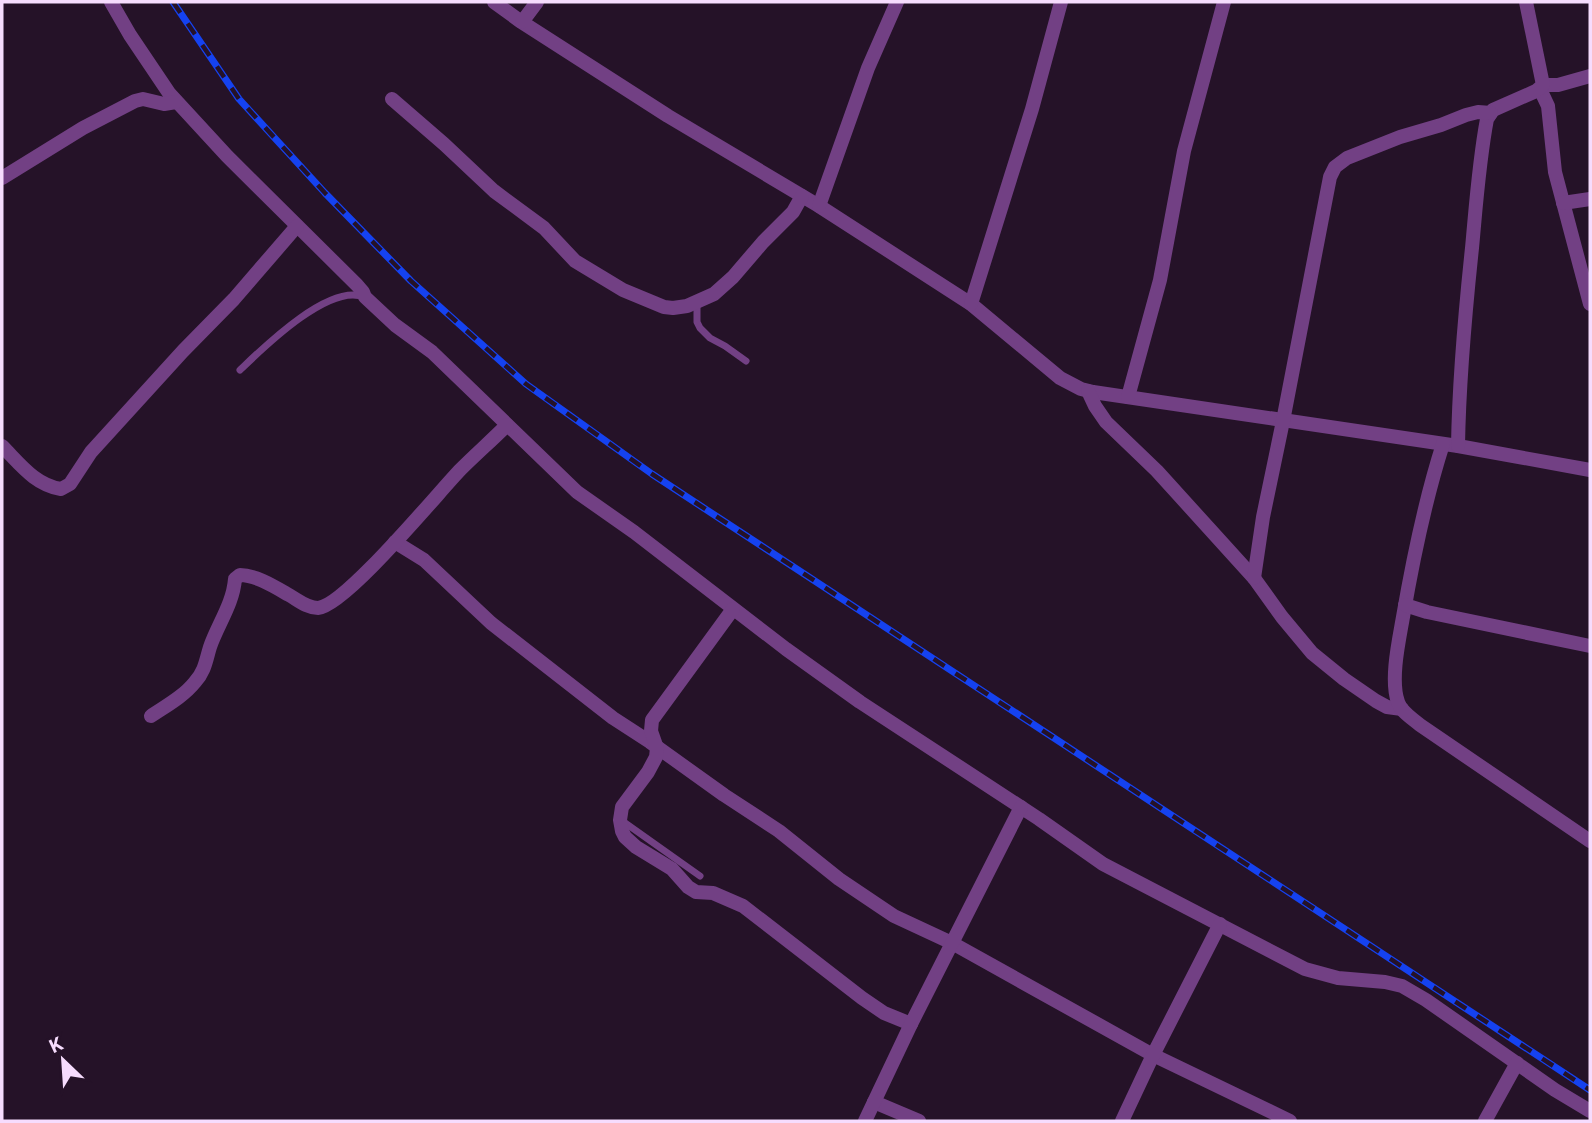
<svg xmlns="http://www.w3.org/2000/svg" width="1592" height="1123" font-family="Roboto,sans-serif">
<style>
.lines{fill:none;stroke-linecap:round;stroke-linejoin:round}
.lane{stroke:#724084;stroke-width:7}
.street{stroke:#724084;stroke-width:14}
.rail-casing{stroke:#1542f0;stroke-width:7}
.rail{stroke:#251228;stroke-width:4.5;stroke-dasharray:13;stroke-linecap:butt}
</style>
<rect width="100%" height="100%" fill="#251228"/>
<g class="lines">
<g class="lane">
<path d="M697,302v20l3,6 10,10 15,8 21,15"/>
<path d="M240,370c24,-23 89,-87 124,-73"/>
<path d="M621,820l79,56"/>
</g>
<g class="street">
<path d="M111,2l19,33 39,58 58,63 130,129 6,7 2,5 30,28 37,27 145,140 57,40 152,117 74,53 179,117 64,45 202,105 33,9 47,4 17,4 24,14 129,90 35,21"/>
<path d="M494,2l26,19 148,95 151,90 152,98 89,74 21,11 12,3 365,54 132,24"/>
<path d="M522,22l15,-20"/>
<path d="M1543,85h15l32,-9"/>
<path d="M1540,89l8,17 7,66 35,132"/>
<path d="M392,99l52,45 50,47 50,37 31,33 48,29 41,17 9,1 14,-2 27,-12 19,-17 30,-35 30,-30 9,-16"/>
<path d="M2,178l81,-50 52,-27 8,-2 21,5 12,-2"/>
<path d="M1563,203l27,-4"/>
<path d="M819,206l49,-138 29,-66"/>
<path d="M971,304l61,-195 29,-107"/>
<path d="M1088,391l7,15 11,16 51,49 97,107 28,39 30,36 32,26 32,22 11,6 15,2"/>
<path d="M1128,397l32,-117 24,-129 40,-149"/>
<path d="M1443,444c-18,56 -30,115 -40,173 -4,23 -13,63 -5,85 3,10 14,16 22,23l170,116"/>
<path d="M2,446c18,18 33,39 59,43l9,-5 21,-32 92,-101 51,-52 63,-73"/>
<path d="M1458,446c1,-66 7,-132 14,-198 4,-43 7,-87 15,-129l6,-9 43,-19 7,-6 -17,-83"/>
<path d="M395,542l29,18 67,63 122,95 37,24 74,53 55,36 60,48 55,37 58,27 201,112 137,66"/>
<path d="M1254,578l9,-61 20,-96 47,-244 5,-10 12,-9 53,-21 41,-12 25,-10 12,-3 13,1"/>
<path d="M1405,605l22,7 163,34"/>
<path d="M733,609l-81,111 -1,11 6,17 -1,9 -8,15 -26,35 -2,13 2,11 3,6 11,10 36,22 16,18 8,5 17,1 30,13 119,92 22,15 27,11"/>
<path d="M151,716c15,-10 33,-20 44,-34 10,-11 11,-22 15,-35 8,-23 23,-43 25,-68l5,-4c16,0 35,12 49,20 9,5 18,13 29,13 27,-2 119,-114 142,-138 15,-15 32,-30 47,-45"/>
<path d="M874,1102l45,19"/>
<path d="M865,1121l46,-97 110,-217"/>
<path d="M1122,1121l31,-66 67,-131"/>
<path d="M1485,1121l32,-58"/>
</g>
<g class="rail-casing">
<path id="rail" d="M173,2l66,97 86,94 86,88 115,103 126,90 938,616"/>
</g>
<use href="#rail" class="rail"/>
</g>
<rect width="1592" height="1123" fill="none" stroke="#f6dcfd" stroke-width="7"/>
<g transform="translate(63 1060) rotate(335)" stroke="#251228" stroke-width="5" paint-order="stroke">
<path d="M0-5L12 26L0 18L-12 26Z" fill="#f6dcfd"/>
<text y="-10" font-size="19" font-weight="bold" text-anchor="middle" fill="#f6dcfd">K</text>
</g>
</svg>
